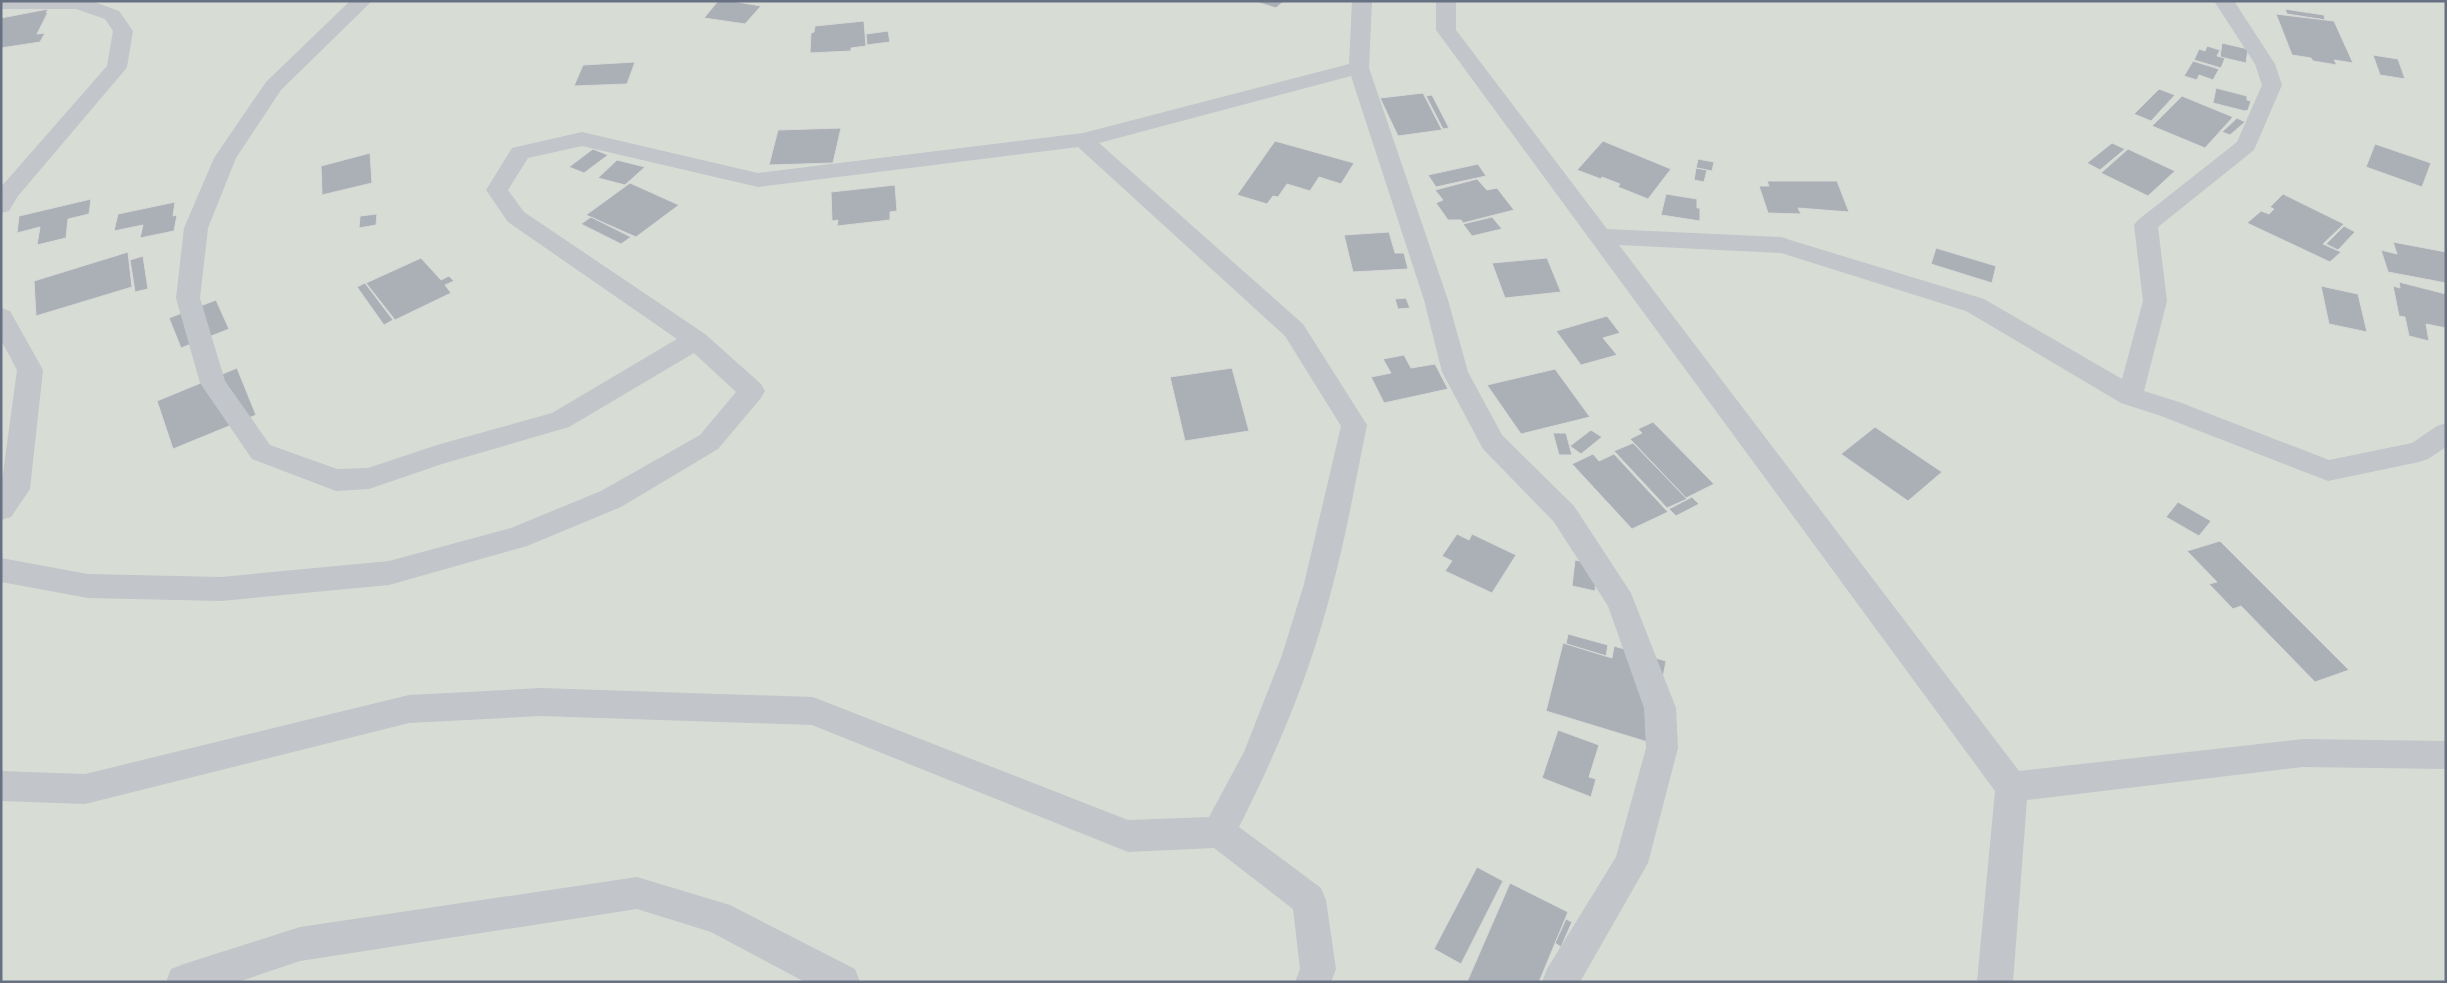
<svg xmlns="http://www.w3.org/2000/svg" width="2447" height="983" font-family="'Alegreya Sans',sans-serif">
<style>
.green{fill:#d7ddd5}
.building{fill:#abb0b7;stroke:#d8d8d6}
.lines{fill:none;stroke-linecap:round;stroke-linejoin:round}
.minor{fill:#c2c5c9;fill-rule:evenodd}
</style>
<rect width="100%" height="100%" fill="#f6f7f4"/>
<rect class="green" x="1" y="1" width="2445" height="981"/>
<g class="building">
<path d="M718,1h14l29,5 -16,18 -41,-6z"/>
<path d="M1254,1h30l-8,7z"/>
<path d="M48,9l-2,4 2,-1 -11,22 8,-1 -5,9 -39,6v-30z"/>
<path d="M2285,9l39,6 1,5 -38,-6z"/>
<path d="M2276,14l58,7 19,42 -19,-3 3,5 -24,-4 -2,-3 -19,-3z"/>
<path d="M864,21l2,25 -15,2v3l-41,2 1,-20 3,-1 1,-6z"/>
<path d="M888,31l2,11 -23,3 -1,-11z"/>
<path d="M2222,43l26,6 -2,14 -26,-6z"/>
<path d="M2207,46l13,4 -3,6 8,2 -4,10 -27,-8 5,-11 6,2z"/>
<path d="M2373,55l25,4 7,20 -25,-4z"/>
<path d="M2193,61l26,8 -6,11 -14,-5 -2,5 -13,-4z"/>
<path d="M635,62l-8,22 -53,2 9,-21z"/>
<path d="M2216,88l31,8v4l4,1 -3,9 -3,1 -32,-8z"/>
<path d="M2159,89l16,6 -24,26 -17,-7z"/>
<path d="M1423,93l19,37 -44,6 -18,-38z"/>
<path d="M1432,95l17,33 -6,1 -17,-33z"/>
<path d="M2182,96l51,21 -28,31 -53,-22z"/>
<path d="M2237,118l8,4 -15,13 -8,-3z"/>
<path d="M841,128l-8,35 -64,2 9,-35z"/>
<path d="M1275,141l79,22 -13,21 -22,-7 -9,14 -23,-7 -9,13 -5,-1 -6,8 -30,-9z"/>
<path d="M1603,141l68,28 -23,30 -30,-12 2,-3 -18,-7 -1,2 -24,-9z"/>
<path d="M2112,143l13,6 -25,21 -13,-7z"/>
<path d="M2375,144l56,19 -9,24 -56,-20z"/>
<path d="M593,149l15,6 -24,18 -15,-6z"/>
<path d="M2128,149l47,22 -27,25 -47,-23z"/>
<path d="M370,153l2,30 -50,12 -1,-29z"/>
<path d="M1698,159l16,3 -2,9 -16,-3z"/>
<path d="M617,160l28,7 -20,18 -27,-7z"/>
<path d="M1478,164l8,12 -50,11 -8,-12z"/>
<path d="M1696,168l11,2 -3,12 -10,-2z"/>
<path d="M1477,179l10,11 10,-2 17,22 -51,13 -2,-3h-13l-12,-17 7,-3 -8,-10z"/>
<path d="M1767,181h70l12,31 -51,-4 3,6 -33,-1 -9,-27h10z"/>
<path d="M630,183l49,22 -43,32 -50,-22z"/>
<path d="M895,185l2,26 -7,1v8l-53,6 1,-6 -6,1 -1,-29z"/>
<path d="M1666,194l31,5v9h3v13l-39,-6z"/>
<path d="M2283,194l61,30 -21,20 18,8 -11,10 -83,-39 14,-12 8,3 5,-5 -4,-2z"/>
<path d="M91,199l-2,15 -21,5 -2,19 -29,7 3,-18 -23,6 2,-17z"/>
<path d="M175,202l-2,14 4,-1 -3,16 -34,7 3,-13 -29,6 4,-17z"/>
<path d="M377,214l-1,11 -17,3 1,-12z"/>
<path d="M591,217l40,20 -10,7 -40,-20z"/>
<path d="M1492,217l10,12 -30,7 -9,-12z"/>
<path d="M2344,226l11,6 -17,18 -12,-6z"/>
<path d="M1389,232l6,21h9l4,16 -55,3 -9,-37z"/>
<path d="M2393,242l53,10v31l-58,-11 -7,-22 16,4z"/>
<path d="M1936,248l60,18 -4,17 -61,-19z"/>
<path d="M128,252l4,35 -96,29 -2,-35z"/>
<path d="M143,256l5,33 -13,3 -5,-32z"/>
<path d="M421,258l20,22 8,-4 5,5 -9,4 6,8 -56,27 -29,-37z"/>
<path d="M1547,258l14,34 -56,6 -13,-35z"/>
<path d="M2399,282l47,12v34l-20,-4 3,17 -20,-5 -4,-19 -6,-1 -6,-30 7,2z"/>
<path d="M365,283l28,37 -9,5 -27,-38z"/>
<path d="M2321,286l37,8 9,38 -38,-8z"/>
<path d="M1406,298l4,10 -12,1 -3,-10z"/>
<path d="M216,300l13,29 -48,19 -12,-30z"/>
<path d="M1607,316l13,17 -17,5 14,17 -36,10 -25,-34z"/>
<path d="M1404,355l7,13 24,-4 13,25 -64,14 -13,-26 20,-4 -8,-14z"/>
<path d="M237,368l19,47 -83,34 -16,-48z"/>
<path d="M1232,368l17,63 -64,10 -15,-64z"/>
<path d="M1555,369l35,48 -69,17 -34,-49z"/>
<path d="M1653,422l61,62 -28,14 -56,-59 12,-6 -4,-4z"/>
<path d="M1875,427l67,45 -34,29 -67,-47z"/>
<path d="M1591,430l11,7 -21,17 -11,-8z"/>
<path d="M1553,433h13l6,22h-13z"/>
<path d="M1633,443l54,56 -20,9 -53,-57z"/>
<path d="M1593,454l6,7 15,-7 54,58 -36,17 -60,-65z"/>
<path d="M1692,497l7,7 -23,12 -7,-7z"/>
<path d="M2178,502l33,19 -12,15 -33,-19z"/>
<path d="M1457,534l12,6 3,-6 44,21 -24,38 -47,-22 7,-10 -10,-5z"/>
<path d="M2220,541l129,129 -34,12 -74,-76 -8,3 -24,-25 8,-2 -30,-31z"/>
<path d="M1575,560l22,5 -2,26 -23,-5z"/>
<path d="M1568,634l40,11 -2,11 -40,-12z"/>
<path d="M1563,643l49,15 2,-12 52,15 -15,82 -105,-32z"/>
<path d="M1558,730l41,15 -10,32 7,2 -5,18 -49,-19z"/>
<path d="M1477,867l26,14 -42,83 -27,-15z"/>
<path d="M1510,883l58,29 -29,70h-72z"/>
<path d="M1566,919l6,3 -11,25 -6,-4z"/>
</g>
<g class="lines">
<g class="minor">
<path d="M1,1h91l27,10 14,20 -6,36 -3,4 -106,125 -9,15 -8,2v-26l106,-121 6,-35 -8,-12 -29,-10h-75z"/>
<path d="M350,1h22l-91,89 -45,68 -28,70 -8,70 25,83 45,64 67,24 31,-1 69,-23 115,-32 125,-74 -169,-117 -22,-32 26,-42 70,-16 176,41 325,-40 266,-69 3,-63h20l-3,67 79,232 20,72 34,63 72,71 57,87 45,115 2,40 -30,115 -68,119h-38l5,-13 69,-112 30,-109 -2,-40 -36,-102 -54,-84 -71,-73 -41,-77 -18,-72 -73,-224 -252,67 204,181 64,101c-11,53 -20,107 -34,159 -21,85 -55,166 -94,243l82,61 5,12 10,69 -5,13h-36l5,-13 -7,-60 -79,-61 -86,4 -316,-127 -271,-9 -132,7 -324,81 -84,-3v-30l84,3 324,-79 132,-7 272,9 315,123 81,-3 35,-65 38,-97 22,-71 37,-158 -56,-90 -207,-189 -320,40 -176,-41 -54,12 -20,32 16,22 181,122 56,50 4,7 -4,7 -43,51 -97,58 -94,39 -138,39 -168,16 -133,-3 -87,-16v-24l87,16 133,3 168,-16 122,-33 90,-37 99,-56 36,-43 -42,-39 -125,74 -127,37 -73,25 -33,2 -84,-32 -52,-76 -24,-85 8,-70 30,-70 52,-76z"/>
<path d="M1436,1h20v29l151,199 175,8 8,3 194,59 138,80 21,-78 -9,-76 4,-5 99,-78 25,-57 -7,-21 -41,-63h20l41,63 7,21 -28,65 -96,77 9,74 -23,90 35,11 150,58 83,-17 25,-17 9,-3v24l-18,12 -9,3 -91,19 -167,-65 -40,-13 -155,-92 -185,-58 -162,-8 400,526 284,-32 143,2v28l-143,-2 -276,33 -14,182h-36l18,-191 -556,-757 -3,-4z"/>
<path d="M1,308l9,3 33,59 -13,119 -19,28 -10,3v-32l16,-118 -16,-30z"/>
<path d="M637,877l93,28 125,64 5,13h-55l-94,-50 -74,-23 -337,52 -62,21h-72l5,-13 13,-5 116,-37z"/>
</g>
</g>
<rect width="2447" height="983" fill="none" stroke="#687183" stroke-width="5"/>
</svg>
